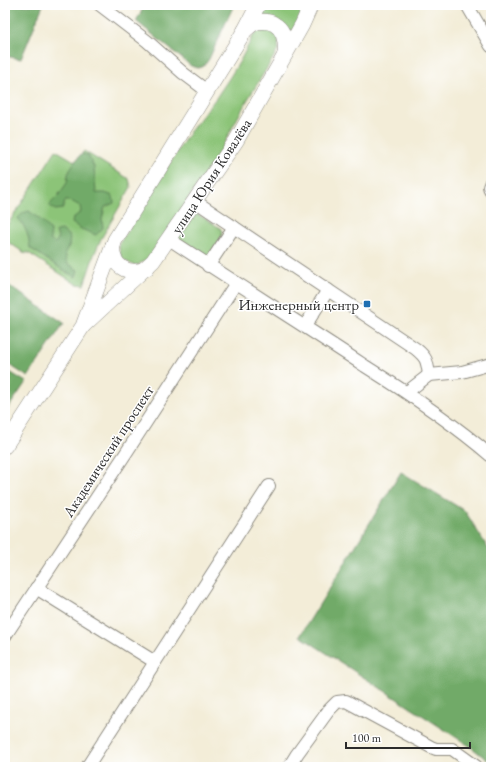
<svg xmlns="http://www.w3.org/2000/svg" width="496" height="772" font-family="'EB Garamond',serif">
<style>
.green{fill:#8cc478;stroke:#5c7852}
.forest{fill:#71aa68;stroke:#4e6a4a}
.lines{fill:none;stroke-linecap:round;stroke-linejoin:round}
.minor-casing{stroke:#8f8c82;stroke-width:14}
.major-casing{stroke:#8f8c82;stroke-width:16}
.minor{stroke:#fff;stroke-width:12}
.major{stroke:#fff;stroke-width:15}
.poi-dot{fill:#1f6fb2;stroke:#fff;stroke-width:1.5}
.labels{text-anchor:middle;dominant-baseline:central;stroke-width:3;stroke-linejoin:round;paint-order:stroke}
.street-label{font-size:15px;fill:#2b2b2b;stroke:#fff}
.poi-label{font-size:15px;fill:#2b2b2b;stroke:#fff;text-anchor:end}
</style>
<rect width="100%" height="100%" fill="#fff"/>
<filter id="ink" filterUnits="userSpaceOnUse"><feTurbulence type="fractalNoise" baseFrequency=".025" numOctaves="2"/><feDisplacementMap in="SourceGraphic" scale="8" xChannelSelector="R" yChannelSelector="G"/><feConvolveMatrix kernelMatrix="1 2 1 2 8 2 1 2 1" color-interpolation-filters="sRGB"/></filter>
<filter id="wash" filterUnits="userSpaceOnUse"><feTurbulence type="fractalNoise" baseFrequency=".012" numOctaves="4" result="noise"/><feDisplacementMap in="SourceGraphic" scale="16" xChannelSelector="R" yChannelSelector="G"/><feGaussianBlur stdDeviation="0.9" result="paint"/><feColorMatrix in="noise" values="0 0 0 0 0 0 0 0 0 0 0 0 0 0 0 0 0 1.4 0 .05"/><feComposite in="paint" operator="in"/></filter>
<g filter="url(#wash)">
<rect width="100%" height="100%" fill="#f3edd8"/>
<g class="green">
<path d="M266,5c5,0 12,-1 16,0 10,4 12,5 22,4l-11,24 -32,-19z"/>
<path d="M264,29h5l10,8 -1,13 -33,54 -14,26 -9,18 -73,110 -13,8c-14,-6 -16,-6 -17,-22l70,-111 27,-35 12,-18 12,-19 13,-25c3,-4 6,-6 11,-7z"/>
<path d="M56,150l20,12 8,-11 45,28 2,8 -30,52 -7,16 -10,30 -8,-1 -49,-32 -1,2 -21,-14v-18l3,2z"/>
<path d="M196,214c4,1 22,12 25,15 1,3 1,4 1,7l-11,20 -5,2 -28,-18v-4l15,-21z"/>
</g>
<g class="forest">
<path d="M5,5h38l-22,54 -16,-3z"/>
<path d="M145,5h89l-25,54 -5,7 -6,2 -7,-2 -55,-45z"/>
<path d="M81,154l7,1 6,12 2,26h9l8,3 1,7 -9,4 -3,12 1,9 -7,7 -15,-6 -9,-6 1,-5 8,-6 -1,-6 -9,-5h-6l-2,8 -8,1 -6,-5 8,-8 10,-14 1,-9 5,-10z"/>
<path d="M29,211l13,10 9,10 -1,9 5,3 3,-4 -2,-8 6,-1 8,7 -1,9 -4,6 2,11 11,7 -2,7 -10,-5 -36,-24c-1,-12 -4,-20 -12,-30l5,-5z"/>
<path d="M5,283l59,40 -36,54 -23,-15z"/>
<path d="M5,369l21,13 -21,31z"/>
<path d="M401,472l64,39 26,42v210l-20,-16 -171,-111z"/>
</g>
</g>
<g filter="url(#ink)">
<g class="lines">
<g class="minor-casing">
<g id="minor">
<path d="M100,5l47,36 36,32 24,18"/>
<path d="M467,5l24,41"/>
<path d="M491,182l-2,5 2,4"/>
<path d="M195,201l221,148c11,9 11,12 13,26"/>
<path d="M169,239c65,43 131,84 196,127 43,27 88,57 126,90"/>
<path d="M208,266l26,-39"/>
<path d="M305,326l23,-36"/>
<path d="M407,392l22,-17 33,-3 29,-8"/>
<path d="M36,588l119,74"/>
<path d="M5,636l121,-183 110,-170"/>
<path d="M87,767l182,-281"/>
<path d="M289,767l8,-13 32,-44 8,-8 9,-1 85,46 5,2h16l25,18"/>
</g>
</g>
<g class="major-casing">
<g id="major">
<path d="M245,30c4,-3 8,-7 13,-8 5,-1 11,-1 16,2 11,6 12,19 11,30"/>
<path d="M113,245c-3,21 16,32 34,23"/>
<path d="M85,324l68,-63 83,-120 66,-116 9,-20"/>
<path d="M5,446l78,-120 32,-86 130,-210 13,-25"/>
</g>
</g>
<use href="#minor" class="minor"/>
<use href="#major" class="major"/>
</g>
</g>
<rect class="poi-dot" x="363" y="300" width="8" height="8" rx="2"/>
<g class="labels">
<g class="street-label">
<text transform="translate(211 176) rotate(-57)">улица Юрия Ковалёва</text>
<text transform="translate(108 451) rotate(-57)">Академический проспект</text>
</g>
<g class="poi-label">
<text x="359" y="304">Инженерный центр</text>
</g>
</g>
<rect width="496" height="772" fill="none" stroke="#fff" stroke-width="20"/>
<path d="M346 742v6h124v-6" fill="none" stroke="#2b2b2b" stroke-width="2"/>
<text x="352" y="742" font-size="12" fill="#2b2b2b" stroke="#ffffff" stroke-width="3" paint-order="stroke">100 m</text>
</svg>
